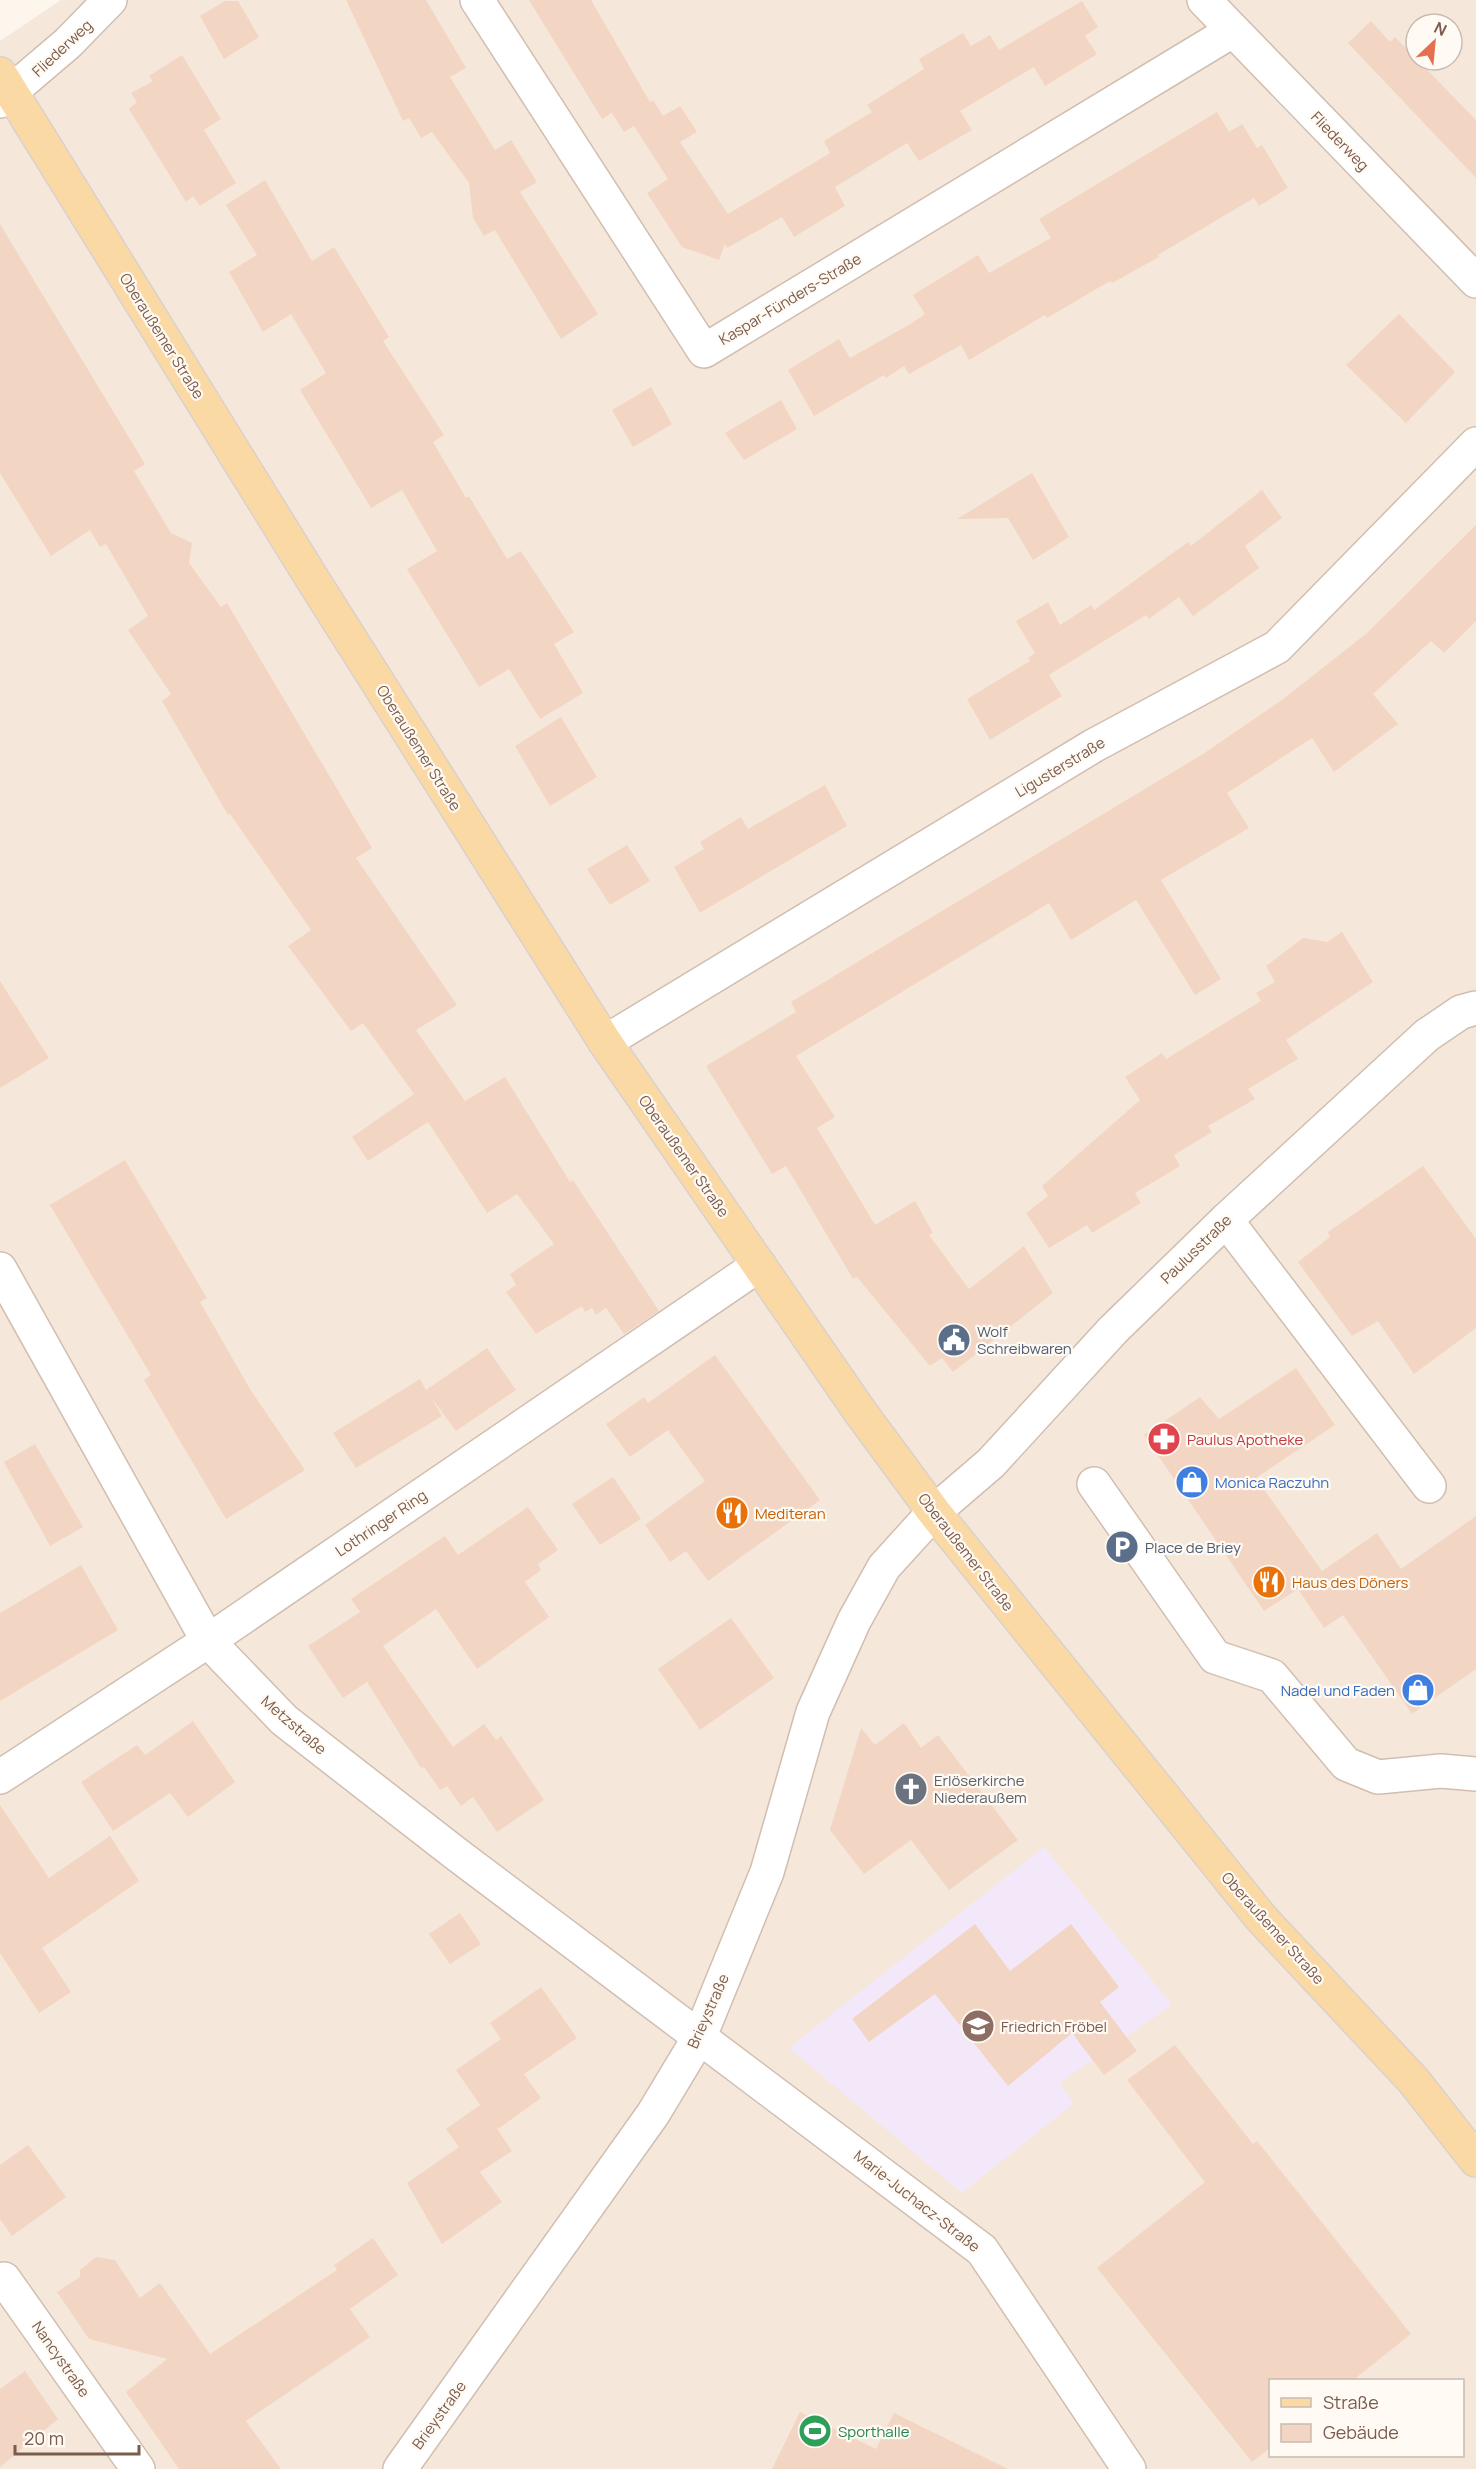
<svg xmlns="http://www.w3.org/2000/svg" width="1476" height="2469" font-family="Manrope,sans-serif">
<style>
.residential{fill:#f5e8da;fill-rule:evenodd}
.education{fill:#f3e8fa}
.building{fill:#f3d5c3}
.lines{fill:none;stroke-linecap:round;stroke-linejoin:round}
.minor-casing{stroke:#d1beb0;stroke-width:36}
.major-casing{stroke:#dad1cd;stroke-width:36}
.minor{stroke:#fff;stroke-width:33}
.major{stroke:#fbd9a5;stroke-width:33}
.labels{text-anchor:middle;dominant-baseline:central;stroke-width:4.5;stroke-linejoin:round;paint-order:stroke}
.street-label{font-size:15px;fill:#7a5c4d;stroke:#fffaf3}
.service-label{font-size:15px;fill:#4e5e75;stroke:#fffaf3;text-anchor:start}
.health-label{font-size:15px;fill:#be3a42;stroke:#fffaf3;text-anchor:start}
.shop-label{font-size:15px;fill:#366cbe;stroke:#fffaf3;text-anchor:start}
.food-label{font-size:15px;fill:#c56008;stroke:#fffaf3;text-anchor:start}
.worship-label{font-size:15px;fill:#5b616d;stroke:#fffaf3;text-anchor:start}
.education-label{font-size:15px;fill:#785e54;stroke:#fffaf3;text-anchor:start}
.leisure-label{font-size:15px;fill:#27864d;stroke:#fffaf3;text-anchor:start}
</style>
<rect width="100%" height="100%" fill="#fdf6ec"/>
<path class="residential" d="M61,0h1415v2469h-1476v-2428zM1416,24h36v36h-36zM1270,2380h192v76h-192z"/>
<path class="education" d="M1044,1847l128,158 -113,78 15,20 -112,90 -173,-145z"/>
<g class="building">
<path d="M346,0h80l40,68 -16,9 45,73 16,-10 26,42 -17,10 78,122 -37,25 -66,-109 -11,6 -11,-18 -4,-35 -37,-51 -11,6 -12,-20 -6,3z"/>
<path d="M529,0h62l59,102 3,-2 10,16 17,-10 17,26 -17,10 48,72 102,-61 -6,-12 48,-29 -5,-7 57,-36 -5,-10 44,-26 8,13 19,-11 9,15 83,-49 16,26 -13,9 12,18 -52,32 -11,-19 -74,44 12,19 -53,31 -12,-18 -72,44 10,19 -51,31 -12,-20 -55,31 -2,-4 -6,16 -37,-13 -35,-54 21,-14 -34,-53 -10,6 -12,-19 -10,6z"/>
<path d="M225,1h13l21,36 -35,22 -24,-43z"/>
<path d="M1371,21l19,21 5,-5 81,83v58l-128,-135z"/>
<path d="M182,55l39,64 -17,11 32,53 -36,23 -7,-10 -7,6 -57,-93 8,-7 -6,-9 22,-12 -4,-5z"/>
<path d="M1217,112l12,20 13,-8 15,24 5,-3 26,43 -29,18 -5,-8 -96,57 1,2 -47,26 -2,-2 -63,37 -2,-3 -76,45 -8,-15 -52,29 -5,-8 -18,12 -2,-3 -70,41 -26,-46 51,-31 11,19 62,-35 13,-9 -12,-19 65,-40 11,18 62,-35 -12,-19z"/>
<path d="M265,180l47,81 22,-14 55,90 -6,4 61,94 -11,7 33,56 3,-2 38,63 14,-8 53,81 -20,12 29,49 -43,26 -31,-50 -30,18 -72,-118 30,-18 -35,-61 -31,18 -71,-118 26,-17 -35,-59 -28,18 -34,-60 28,-17 -31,-50z"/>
<path d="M0,224l145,240 -11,7 37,62 21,10 -3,20 32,44 6,-4 145,245 -16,10 101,147 -41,25 49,71 40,-24 65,105 3,-2 86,131 -35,23 -18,-26 -10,7 -4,-7 -7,4 -3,-6 -46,28 -30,-42 10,-7 -6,-11 44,-30 -37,-50 -30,19 -59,-91 -60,39 -16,-24 62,-43 -51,-71 -12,8 -63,-85 23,-16 -81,-116 -2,1 -66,-114 9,-7 -43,-64 20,-14 -42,-72 -6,3 -10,-17 -39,26 -51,-83z"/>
<path d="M1399,314l56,58 -49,51 -60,-58z"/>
<path d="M651,387l21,37 -39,23 -21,-37z"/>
<path d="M781,400l16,29 -53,31 -19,-27z"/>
<path d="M1032,473l37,64 -36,23 -25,-42 -51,1z"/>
<path d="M1262,490l20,28 -37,28 14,22 -66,48 -14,-19 -30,22 -3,-4 -97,60 13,21 -72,44 -23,-41 63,-38 -2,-3 7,-5 -19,-32 32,-19 12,23 31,-20 3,5 94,-68 3,4z"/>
<path d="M1476,525v96l-32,32 -13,-12 -58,53 25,30 -64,48 -22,-34 -85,55 22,35 -88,52 60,99 -26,16 -59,-95 -65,40 -22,-37 -253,153 39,61 -18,11 58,97 40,-24 18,32 -4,2 40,54 55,-43 29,47 -100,79 -11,-14 -12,8 -73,-89 -4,2 -67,-113 -14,8 -66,-108 90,-54 -5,-10 412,-248 79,-54 85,-67z"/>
<path d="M561,717l36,60 -47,29 -35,-60z"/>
<path d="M825,785l22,41 -147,87 -26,-46 30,-18 -4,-7 41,-25 7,12z"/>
<path d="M627,845l23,36 -40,24 -23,-36z"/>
<path d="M1342,932l31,50 -87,58 12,19 -50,30 7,10 -47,27 4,6 -38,23 6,11 -45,27 6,10 -49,30 -5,-8 -38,23 -23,-35 22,-17 -6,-10 98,-86 -15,-23 37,-24 4,6 95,-58 -5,-8 19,-11 -9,-16 37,-28 24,4z"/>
<path d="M0,981l49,77 -49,30z"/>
<path d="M125,1160l82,138 -7,4 50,87 55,81 -79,49 -82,-139 7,-5 -101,-170z"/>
<path d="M1423,1166l53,73v89l-62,46 -36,-53 -26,15 -54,-74 32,-25 -2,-5z"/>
<path d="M487,1348l29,42 -60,41 -25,-34 11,19 -86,52 -23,-35 87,-54 6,11z"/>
<path d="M715,1355l105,145 -112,81 -22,-30 -16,11 -25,-37 60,-44 -37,-51 -38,27 -24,-33 38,-27 4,6z"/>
<path d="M1296,1368l39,57 -79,53 66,93 55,-38 24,36 75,-53v153l-64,45 -69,-99 -19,13 -26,-39 -34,22 -120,-176 56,-38 19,22z"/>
<path d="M35,1444l48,83 -33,19 -46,-84z"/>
<path d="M613,1477l28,42 -41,26 -28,-41z"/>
<path d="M528,1507l30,43 -20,14 3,6 -16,12 24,35 -72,52 -41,-60 -53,37 70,101 31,-23 12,16 5,-4 43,64 -47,32 -24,-35 -12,9 -14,-20 -7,4 -16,-23 -3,1 -54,-86 -24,16 -35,-52 52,-34 -9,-13 94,-63 13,19z"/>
<path d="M81,1565l37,65 -118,71v-88z"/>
<path d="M731,1618l43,60 -74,52 -42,-61z"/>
<path d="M193,1721l42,61 -47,35 -18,-24 -57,38 -32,-49 56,-37 8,10z"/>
<path d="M904,1723l17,25 17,-13 80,105 -69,50 -38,-50 -47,34 -34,-44 31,-102 14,17z"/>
<path d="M0,1805l49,73 61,-42 29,45 -97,67 29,44 -32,21 -39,-60z"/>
<path d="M460,1913l21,31 -31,20 -21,-30z"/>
<path d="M975,1924l35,47 61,-47 48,63 -19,15 37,49 -33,24 -32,-42 -64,53 -73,-92 -66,48 -17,-23z"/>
<path d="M541,1987l36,51 -53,36 17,24 -43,31 -3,-3 17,25 -32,21 22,30 -60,42 -35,-61 52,-36 -13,-18 34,-24 -24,-35 45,-31 -11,-16z"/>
<path d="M1175,2045l78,99 4,-3 154,193 -58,46h-83v68l-18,14 -155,-194 108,-86 -78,-102z"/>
<path d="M28,2145l38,52 -54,39 -12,-17v-54z"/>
<path d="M373,2238l25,37 -48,34 20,28 -124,84 35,48h-102l-53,-77 41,-33 -78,-20 -32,-47 23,-15v-7l16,-13 19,3 25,38 20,-15 50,71 127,-84 -3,-5z"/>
<path d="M25,2371l33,48 -58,48v-78z"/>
<path d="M800,2412l76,37 18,-36 114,56h-236z"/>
</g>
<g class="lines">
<g class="minor-casing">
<g id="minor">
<path d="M477,0l227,351 528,-320"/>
<path d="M1204,0l272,281"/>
<path d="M0,101l68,-58 42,-43"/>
<path d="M605,1042l488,-296 184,-99 199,-203"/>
<path d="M1226,1220l203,266"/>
<path d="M0,1269l208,372 76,79 171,133 527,397 147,219"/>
<path d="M1094,1484l121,173 57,19 74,88 32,13 63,-6 35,3"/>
<path d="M0,1777l208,-136 551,-376"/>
<path d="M4,2279l134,190"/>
<path d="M400,2469l253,-355 47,-78 67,-164 46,-160 41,-91 30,-54 50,-55 57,-49 122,-133 113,-110 201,-185 34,-23 15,-4"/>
</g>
</g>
<g class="major-casing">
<path id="major" d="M0,74l313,506 292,462 256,371 73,99 328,407 151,161 63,80"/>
</g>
<use href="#minor" class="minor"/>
<use href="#major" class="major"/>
</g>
<defs>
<g id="civic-disc" transform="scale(1.725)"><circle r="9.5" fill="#5c6f8a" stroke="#fffaf3"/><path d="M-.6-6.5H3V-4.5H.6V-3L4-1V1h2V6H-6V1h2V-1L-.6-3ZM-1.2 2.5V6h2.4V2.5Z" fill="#fff"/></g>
<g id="pharmacy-disc" transform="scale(1.725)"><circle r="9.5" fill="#e0444e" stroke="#fffaf3"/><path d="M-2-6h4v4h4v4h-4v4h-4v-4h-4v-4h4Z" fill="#fff"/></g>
<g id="shop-disc" transform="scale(1.725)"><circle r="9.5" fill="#3f7fe0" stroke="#fffaf3"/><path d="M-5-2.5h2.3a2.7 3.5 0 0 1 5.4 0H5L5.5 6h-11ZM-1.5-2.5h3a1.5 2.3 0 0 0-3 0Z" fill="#fff"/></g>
<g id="restaurant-disc" transform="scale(1.725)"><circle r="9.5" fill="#e8710a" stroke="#fffaf3"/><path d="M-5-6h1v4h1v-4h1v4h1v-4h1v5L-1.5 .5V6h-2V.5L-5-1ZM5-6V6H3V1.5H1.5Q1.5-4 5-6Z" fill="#fff"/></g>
<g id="parking-disc" transform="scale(1.725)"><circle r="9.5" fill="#5c6f8a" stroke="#fffaf3"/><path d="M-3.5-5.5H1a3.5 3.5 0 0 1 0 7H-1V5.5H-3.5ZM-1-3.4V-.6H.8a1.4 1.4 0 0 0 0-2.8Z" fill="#fff"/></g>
<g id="church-disc" transform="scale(1.725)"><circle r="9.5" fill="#6b7280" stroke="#fffaf3"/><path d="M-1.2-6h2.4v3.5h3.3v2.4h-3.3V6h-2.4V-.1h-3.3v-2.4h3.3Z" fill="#fff"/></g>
<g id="school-disc" transform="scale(1.725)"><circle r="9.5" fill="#8d6e63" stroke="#fffaf3"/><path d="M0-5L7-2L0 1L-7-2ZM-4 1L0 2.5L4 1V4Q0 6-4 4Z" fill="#fff"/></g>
<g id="stadium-disc" transform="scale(1.725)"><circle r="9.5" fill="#2e9e5b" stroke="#fffaf3"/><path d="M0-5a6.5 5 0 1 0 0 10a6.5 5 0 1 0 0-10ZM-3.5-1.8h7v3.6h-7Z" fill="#fff"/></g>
</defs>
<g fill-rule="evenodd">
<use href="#civic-disc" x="954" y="1340"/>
<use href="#pharmacy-disc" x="1164" y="1439"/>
<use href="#shop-disc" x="1192" y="1482"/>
<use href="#restaurant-disc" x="732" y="1513"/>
<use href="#parking-disc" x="1122" y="1547"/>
<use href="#restaurant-disc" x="1269" y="1582"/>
<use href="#shop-disc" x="1418" y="1690"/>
<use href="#church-disc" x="911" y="1789"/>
<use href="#school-disc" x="978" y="2026"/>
<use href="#stadium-disc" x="815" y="2431"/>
</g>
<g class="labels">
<g class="street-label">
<text transform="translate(62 48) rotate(-43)">Fliederweg</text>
<text transform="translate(1340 141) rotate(46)">Fliederweg</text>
<text transform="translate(790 299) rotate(-31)">Kaspar-Fünders-Straße</text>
<text transform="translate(162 336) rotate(58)">Oberaußemer Straße</text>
<text transform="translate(419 748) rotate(58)">Oberaußemer Straße</text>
<text transform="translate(1060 767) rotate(-31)">Ligusterstraße</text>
<text transform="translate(684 1156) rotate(55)">Oberaußemer Straße</text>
<text transform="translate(1196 1249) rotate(-44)">Paulusstraße</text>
<text transform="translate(381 1523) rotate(-34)">Lothringer Ring</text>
<text transform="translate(966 1552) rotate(52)">Oberaußemer Straße</text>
<text transform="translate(294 1725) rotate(41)">Metzstraße</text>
<text transform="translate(1273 1928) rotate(48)">Oberaußemer Straße</text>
<text transform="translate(708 2011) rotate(-66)">Brieystraße</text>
<text transform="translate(917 2201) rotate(38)">Marie-Juchacz-Straße</text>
<text transform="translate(61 2359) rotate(55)">Nancystraße</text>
<text transform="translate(439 2415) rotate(-54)">Brieystraße</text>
</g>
<g class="service-label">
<text x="977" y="1331">Wolf<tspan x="977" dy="17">Schreibwaren</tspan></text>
<text x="1145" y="1547">Place de Briey</text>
</g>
<g class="health-label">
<text x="1187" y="1439">Paulus Apotheke</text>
</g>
<g class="shop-label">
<text x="1215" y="1482">Monica Raczuhn</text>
<text x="1395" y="1690" text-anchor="end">Nadel und Faden</text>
</g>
<g class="food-label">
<text x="755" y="1513">Mediteran</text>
<text x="1292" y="1582">Haus des Döners</text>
</g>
<g class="worship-label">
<text x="934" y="1780">Erlöserkirche<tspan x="934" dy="17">Niederaußem</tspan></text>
</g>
<g class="education-label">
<text x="1001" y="2026">Friedrich Fröbel</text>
</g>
<g class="leisure-label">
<text x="838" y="2431">Sporthalle</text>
</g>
</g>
<rect x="1269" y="2379" width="195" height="78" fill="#fffaf3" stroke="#cabbb1" stroke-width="1.5"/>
<rect x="1281" y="2398" width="30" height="9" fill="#fbd9a5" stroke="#cabbb1" stroke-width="1.5"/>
<text x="1323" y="2409" font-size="18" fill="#7a5c4d">Straße</text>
<rect x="1281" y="2424" width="30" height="18" fill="#f3d5c3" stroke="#cabbb1" stroke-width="1.5"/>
<text x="1323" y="2439" font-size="18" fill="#7a5c4d">Gebäude</text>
<g transform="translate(1434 42) rotate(26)"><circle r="28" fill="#fffaf3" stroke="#cabbb1" stroke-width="1.5"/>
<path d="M0-4.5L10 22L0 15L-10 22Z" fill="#e76f51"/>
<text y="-9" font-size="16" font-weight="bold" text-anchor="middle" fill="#7a5c4d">N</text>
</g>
<path d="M15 2445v9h124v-9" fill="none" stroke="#7a5c4d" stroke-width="3"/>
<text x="24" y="2445" font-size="18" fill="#7a5c4d" stroke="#fffaf3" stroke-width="4.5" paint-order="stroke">20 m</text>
</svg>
